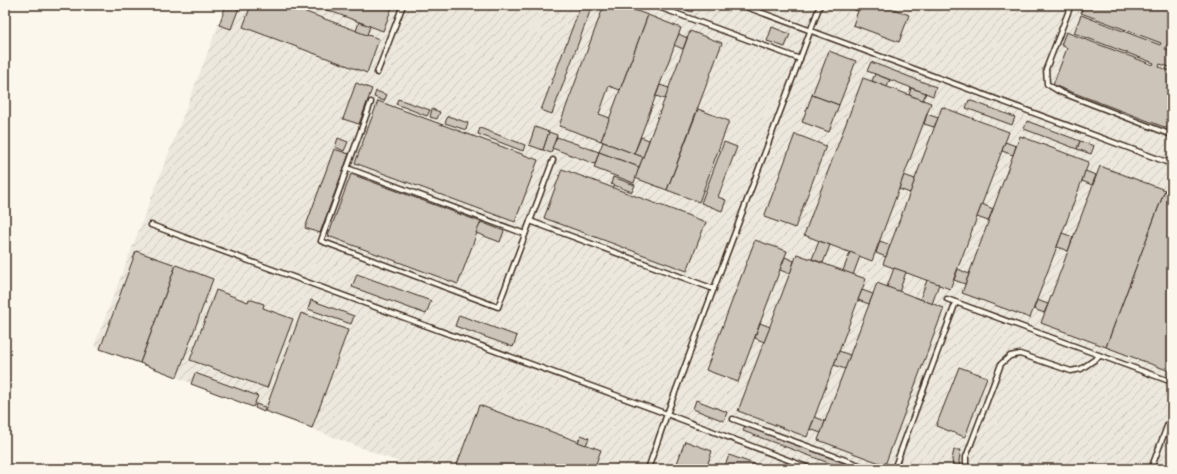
<svg xmlns="http://www.w3.org/2000/svg" width="1177" height="474" font-family="Mynerve,sans-serif">
<style>
.industrial{fill:url(#industrial-furrows)}
.building{fill:#ccc4b9;stroke:#3b2a1e}
.lines{fill:none;stroke-linecap:round;stroke-linejoin:round}
.service-casing{stroke:#3b2a1e;stroke-width:7}
.service{stroke:#fbf7ec;stroke-width:4}
</style>
<defs>
<pattern id="industrial-furrows" width="10" height="10" patternUnits="userSpaceOnUse"><rect width="10" height="10" fill="#ede8dd"/><path d="M-1 1l2-2M0 10L10 0M9 11l2-2" fill="none" stroke="#ccc7bd"/></pattern>
</defs>
<rect width="100%" height="100%" fill="#fbf7ec"/>
<filter id="ink" filterUnits="userSpaceOnUse"><feTurbulence type="fractalNoise" baseFrequency=".025" numOctaves="2"/><feDisplacementMap in="SourceGraphic" scale="8" xChannelSelector="R" yChannelSelector="G"/><feConvolveMatrix kernelMatrix="1 2 1 2 8 2 1 2 1" color-interpolation-filters="sRGB"/></filter>
<g filter="url(#ink)">
<path class="industrial" d="M226,5h946v464h-755l-323,-123z"/>
<g class="building">
<path d="M226,5h14l-9,24 -12,-4z"/>
<path d="M251,5h36l92,34 -12,34 -124,-46z"/>
<path d="M314,5h79l-10,26z"/>
<path d="M581,5l11,1 -40,108 -11,-4z"/>
<path d="M604,5h16l28,10 -28,75 -11,-4 -10,28 11,4 -9,23 -42,-15z"/>
<path d="M678,5h17l-3,7 -14,-5z"/>
<path d="M847,5h36l4,1v-1h5l-1,3 18,7 -10,27 -46,-17 5,-14 -12,-4z"/>
<path d="M1083,5h89v42l-5,-2 -2,4 7,2v17l-12,-4 -1,3 13,4v59l-119,-45 14,-37 -6,-3 5,-13 87,33 1,-2 -80,-30 7,-18 79,30 1,-2 -80,-30z"/>
<path d="M648,15l33,13 -47,126 -33,-13z"/>
<path d="M359,22l11,4 -3,9 -11,-4z"/>
<path d="M772,27l18,7 -5,13 -18,-6z"/>
<path d="M690,31l32,12 -55,147 -32,-12z"/>
<path d="M679,34l8,4 -4,11 -9,-4z"/>
<path d="M829,51l27,10 -17,44 -27,-10z"/>
<path d="M871,62l65,25 -3,9 -66,-25z"/>
<path d="M875,74l15,6 -3,7 -15,-6z"/>
<path d="M863,78l68,25 -59,158 -68,-26z"/>
<path d="M356,83l16,6 -13,35 -16,-5z"/>
<path d="M660,85l9,3 -4,11 -9,-3z"/>
<path d="M911,88l15,5 -3,7 -14,-5z"/>
<path d="M376,91l11,4 -3,6 -10,-4z"/>
<path d="M812,95l27,10 -10,27 -27,-10z"/>
<path d="M398,99l32,11 -3,6 -31,-12z"/>
<path d="M969,100l46,17 -3,8 -46,-17z"/>
<path d="M378,101l160,59 -23,62 -160,-59z"/>
<path d="M942,107l67,25 -59,157 -67,-25z"/>
<path d="M432,109l8,3 -3,7 -7,-2z"/>
<path d="M698,109l31,12 -30,81 -32,-12z"/>
<path d="M927,114l11,4 -4,9 -10,-3z"/>
<path d="M448,116l20,7 -2,7 -21,-7z"/>
<path d="M1027,121l53,20 -3,8 -53,-20z"/>
<path d="M535,127l14,5 -6,18 -14,-5z"/>
<path d="M480,128l45,17 -2,6 -45,-17z"/>
<path d="M549,132l8,3 -6,18 -8,-3z"/>
<path d="M795,134l31,12 -31,82 -31,-11z"/>
<path d="M1020,136l69,26 -59,156 -68,-25z"/>
<path d="M557,137l42,15 -4,12 -43,-16z"/>
<path d="M641,137l8,3 -6,17 -9,-3z"/>
<path d="M338,138l10,4 -4,9 -9,-4z"/>
<path d="M1080,141l14,5 -3,8 -14,-5z"/>
<path d="M603,142l40,15 -4,10 -40,-15z"/>
<path d="M724,142l13,5 -19,50 8,3 -4,11 -21,-8z"/>
<path d="M1005,142l11,4 -3,9 -11,-4z"/>
<path d="M334,149l15,5 -29,79 -15,-5z"/>
<path d="M599,152l40,15 -5,16 -40,-15z"/>
<path d="M1100,166l65,24 -59,157 -65,-24z"/>
<path d="M562,169l144,53 -19,49 -143,-53z"/>
<path d="M1085,171l11,4 -4,10 -10,-4z"/>
<path d="M351,174l130,48 -23,62 -130,-48z"/>
<path d="M904,175l11,4 -5,14 -11,-4z"/>
<path d="M613,177l22,8 -3,7 -21,-8z"/>
<path d="M1165,190l7,3v179l-66,-25z"/>
<path d="M982,204l11,5 -5,12 -11,-4z"/>
<path d="M481,222l23,9 -4,11 -24,-9z"/>
<path d="M1062,233l11,4 -5,14 -11,-4z"/>
<path d="M755,240l32,11 -49,131 -32,-12z"/>
<path d="M819,241l11,4 -7,18 -11,-4z"/>
<path d="M880,241l10,4 -4,12 -10,-4z"/>
<path d="M136,251l40,14 -36,98 -40,-14z"/>
<path d="M850,252l10,4 -7,19 -10,-4z"/>
<path d="M797,254l69,25 -59,158 -69,-26z"/>
<path d="M785,257l9,4 -4,13 -10,-4z"/>
<path d="M176,265l37,14 -36,98 -37,-14z"/>
<path d="M894,268l12,4 -7,20 -12,-5z"/>
<path d="M958,269l11,5 -4,10 -11,-4z"/>
<path d="M357,274l74,27 -5,13 -74,-27z"/>
<path d="M927,280l12,4 -7,20 -12,-5z"/>
<path d="M877,283l67,25 -59,157 -67,-25z"/>
<path d="M216,290l32,12 1,-3 15,5 -1,4 30,11 -26,69 -77,-28z"/>
<path d="M862,290l11,4 -4,10 -11,-4z"/>
<path d="M311,300l43,16 -3,8 -43,-15z"/>
<path d="M1037,300l11,4 -4,9 -10,-4z"/>
<path d="M301,313l47,17 -36,98 -47,-17z"/>
<path d="M459,315l58,21 -4,11 -58,-21z"/>
<path d="M760,323l10,4 -6,15 -9,-4z"/>
<path d="M839,351l11,4 -5,14 -11,-4z"/>
<path d="M959,367l28,10 -22,60 -29,-11z"/>
<path d="M195,373l63,23 -5,11 -62,-23z"/>
<path d="M696,400l31,12 -3,9 -31,-12z"/>
<path d="M256,404l9,3 -1,5 -9,-4z"/>
<path d="M479,405l122,45 -7,19h-132l-6,-2z"/>
<path d="M815,417l10,4 -4,12 -11,-4z"/>
<path d="M745,426l115,43h-15l-102,-38z"/>
<path d="M581,435l8,3 -3,7 -8,-3z"/>
<path d="M685,441l27,10 -6,18h-31z"/>
<path d="M954,450h7l-2,10 1,9h-7l-1,-10z"/>
<path d="M729,455l39,14h-35l-8,-3z"/>
</g>
<g class="lines">
<g class="service-casing">
<g id="service">
<path d="M653,5l147,54"/>
<path d="M741,5l431,159"/>
<path d="M1071,5l-25,64 1,15 13,8 112,43"/>
<path d="M377,73l26,-68"/>
<path d="M371,102l-50,139 177,66 55,-147"/>
<path d="M347,168l178,66"/>
<path d="M530,221l184,68"/>
<path d="M151,225l516,189 145,55"/>
<path d="M947,299l225,83"/>
<path d="M733,419l137,50"/>
<path d="M648,469l19,-55 153,-409"/>
<path d="M894,469l62,-167"/>
<path d="M966,469v-12l35,-93 9,-8 10,-2 51,17 10,-2 19,-13"/>
<path d="M1151,469l21,-56"/>
</g>
</g>
<use href="#service" class="service"/>
</g>
</g>
<rect width="1177" height="474" fill="none" stroke="#fbf7ec" stroke-width="20"/>
<rect x="10" y="10" width="1157" height="454" fill="none" stroke="#3b2a1e" stroke-width="1.5" filter="url(#ink)"/>
</svg>
